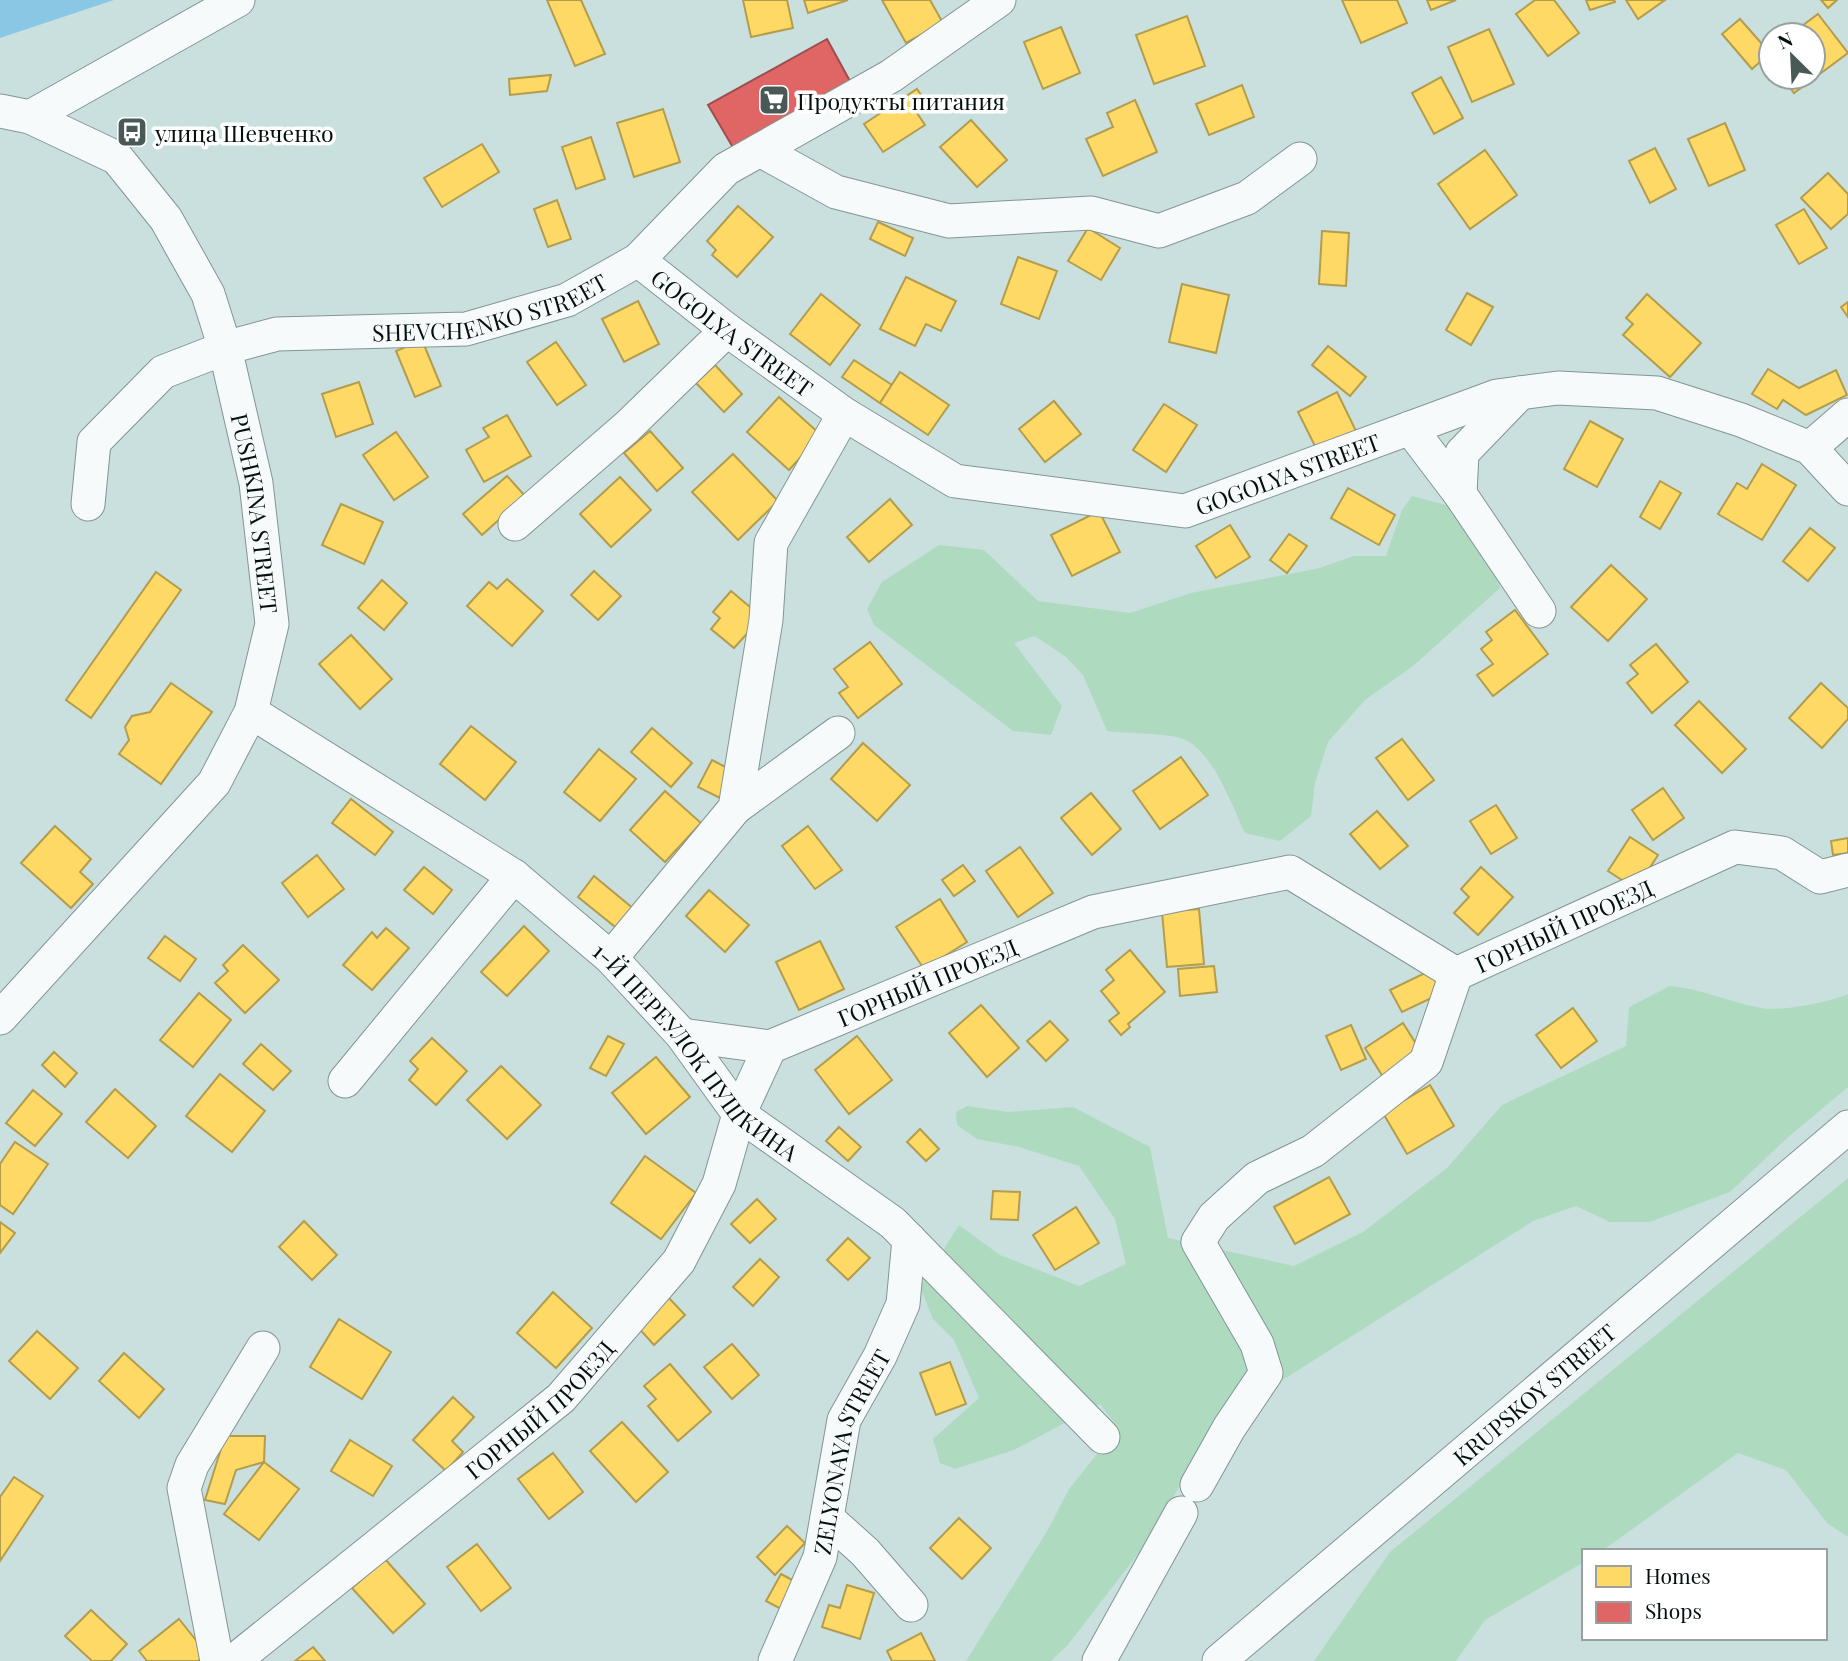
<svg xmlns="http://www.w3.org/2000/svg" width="1848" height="1661" font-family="'Playfair Display',serif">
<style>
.green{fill:#aedbc0}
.water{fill:#8ac7e4}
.homes{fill:#ffd966;stroke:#b39d4c;stroke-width:2}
.shops{fill:#e06666;stroke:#9e4c4c;stroke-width:2}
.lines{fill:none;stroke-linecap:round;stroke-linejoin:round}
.minor-casing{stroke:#839594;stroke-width:35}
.minor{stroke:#f7fafa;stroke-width:33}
.labels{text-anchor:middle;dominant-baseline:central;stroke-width:7;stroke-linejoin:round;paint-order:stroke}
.poi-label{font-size:23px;fill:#03100f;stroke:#fff;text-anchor:start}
.street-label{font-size:23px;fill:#03100f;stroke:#fff}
</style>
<rect width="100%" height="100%" fill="#c9e0df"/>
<g class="green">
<path d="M1412,496l45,12 34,54 9,26 -87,78 -48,34 -37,42 -13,41 -4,33 -31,25 -35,-8c-14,-29 -28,-73 -57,-92 -16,-9 -61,-7 -81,-10l-24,-56 -17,-18 -31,-21 -21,7 48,63 -11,29 -38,-4 -139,-106 -7,-16 15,-27 57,-37 45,5 54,51 92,12 61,-20 129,-25 33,-12h33l16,-46z"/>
<path d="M1670,986c32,3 60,16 91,22 18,4 70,-6 87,-14v93l-62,52 -56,53 -80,30h-40l-34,-16 -43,15 -318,202 -64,114 -84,109 -16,15h-85l83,-133 20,-39 49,-61 -18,-24 -86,46 -59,19 -15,-6 -7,-24 46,-41 -25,-58 -21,-21 -13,-32 39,-62 41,30 79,31 47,-22 -11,-45 -36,-53 -60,-19 -42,-8 -20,-14 -1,-13 11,-6 41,6 65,-5 77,40 18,91 126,28 69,-34 84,-64 55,-63 124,-59 3,-39z"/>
<path d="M1848,1178v359l-21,-14 -41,-53 -48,-17 -136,98h-18v11l-99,58 -29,41h-142l76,-109z"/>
</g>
<path class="water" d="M0,0h114l-114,38z"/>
<g class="homes">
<path d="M547,0h34l24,54 -30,12z"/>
<path d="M743,0h44l6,28 -42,9z"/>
<path d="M804,0h44l-40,13z"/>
<path d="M882,0h48l13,23 -37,20z"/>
<path d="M1342,0h55l10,23 -46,20z"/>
<path d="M1427,0h29l-25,10z"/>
<path d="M1535,0h19l25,33 -31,23 -32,-42z"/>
<path d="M1586,0h28l1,2 -25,8z"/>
<path d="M1626,0h39l-27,19z"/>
<path d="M1821,0h16l-9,8z"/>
<path d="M1818,14l30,39 -54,40 -12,-16h31v-42h-23z"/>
<path d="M1187,16l18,50 -51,18 -18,-49z"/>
<path d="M1740,19l30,34 -18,16 -30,-35z"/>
<path d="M1061,27l19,46 -37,16 -19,-47z"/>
<path d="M1489,29l25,55 -42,18 -24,-55z"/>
<path d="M551,75l-4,16 -37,4 -1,-16z"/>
<path d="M1441,77l22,41 -29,16 -22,-41z"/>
<path d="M1242,85l12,32 -45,18 -13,-31z"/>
<path d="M917,89l11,16 -11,8 8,12 -42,27 -19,-28z"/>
<path d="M1135,100l22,52 -54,24 -17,-37 27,-12 -6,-14z"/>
<path d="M663,109l17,53 -46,15 -17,-54z"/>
<path d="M971,120l36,40 -30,27 -37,-40z"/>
<path d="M1725,123l20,47 -36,16 -21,-47z"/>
<path d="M591,137l14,42 -29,10 -14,-42z"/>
<path d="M482,144l17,28 -57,35 -18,-29z"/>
<path d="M1655,148l21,41 -26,14 -21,-42z"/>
<path d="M1485,150l32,45 -47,34 -32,-45z"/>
<path d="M1828,173l20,21v20l-17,15 -30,-31z"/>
<path d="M557,200l14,39 -23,8 -14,-38z"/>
<path d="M738,206l35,31 -36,40 -25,-22 4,-5 -9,-9z"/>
<path d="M1804,209l23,39 -28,16 -23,-39z"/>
<path d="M878,222l35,16 -8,18 -35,-17z"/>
<path d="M1088,228l32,20 -19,32 -33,-19z"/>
<path d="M1322,231l27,2 -3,53 -27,-2z"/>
<path d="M1018,257l39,14 -18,48 -38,-15z"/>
<path d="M906,277l50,24 -15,30 -15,-7 -11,22 -35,-17z"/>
<path d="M1182,284l47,11 -13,58 -47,-11z"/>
<path d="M1467,293l26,14 -22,38 -25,-15z"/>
<path d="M821,294l39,31 -30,40 -40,-31z"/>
<path d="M1647,294l54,49 -31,34 -47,-42 10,-11 -7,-6z"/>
<path d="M638,301l21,43 -35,18 -22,-43z"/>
<path d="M1848,302v15l-7,-10z"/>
<path d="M422,340l19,46 -26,11 -19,-46z"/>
<path d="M556,342l30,43 -29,20 -30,-43z"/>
<path d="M1328,346l38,31 -16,19 -38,-31z"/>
<path d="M854,360l38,25 -12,18 -38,-26z"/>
<path d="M715,365l27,29 -18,18 -28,-29z"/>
<path d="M1768,369l31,19 37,-18 11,25 -41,20 -23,-15 -6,9 -25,-15z"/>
<path d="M900,372l49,33 -21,30 -48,-32z"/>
<path d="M359,382l14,42 -37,13 -14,-43z"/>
<path d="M1337,392l20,41 -39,19 -20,-40z"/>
<path d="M779,397l42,38 -32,35 -42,-38z"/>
<path d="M1054,401l27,33 -36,28 -26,-33z"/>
<path d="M1164,404l33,21 -31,47 -33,-22z"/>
<path d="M507,415l24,41 -47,26 -18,-32 23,-13 -6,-9z"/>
<path d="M1590,421l33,18 -26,48 -33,-18z"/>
<path d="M650,431l33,37 -26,23 -33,-38z"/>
<path d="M396,432l32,45 -34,23 -31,-45z"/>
<path d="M733,454l45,47 -40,39 -46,-48z"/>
<path d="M1762,464l34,21 -34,55 -44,-26 19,-31 10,6z"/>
<path d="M507,476l18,20 -43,39 -19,-21z"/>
<path d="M620,477l31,33 -40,37 -31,-33z"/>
<path d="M1660,481l21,12 -21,36 -20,-12z"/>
<path d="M1348,488l47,27 -16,30 -48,-27z"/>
<path d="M890,499l22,26 -43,37 -22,-25z"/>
<path d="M341,504l42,18 -19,42 -42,-19z"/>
<path d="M1099,511l21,41 -48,24 -21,-41z"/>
<path d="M1230,525l20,32 -34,21 -20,-32z"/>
<path d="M1810,528l25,20 -27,33 -25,-20z"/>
<path d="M1289,534l18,12 -20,27 -17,-13z"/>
<path d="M1611,565l36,34 -39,42 -37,-34z"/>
<path d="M594,571l27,25 -23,24 -27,-25z"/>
<path d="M156,572l25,18 -90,128 -25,-18z"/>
<path d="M507,579l36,32 -31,35 -45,-40 22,-24 8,7z"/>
<path d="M382,580l25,23 -23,27 -26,-22z"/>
<path d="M731,591l31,26 -28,31 -23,-19 9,-11 -7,-6z"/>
<path d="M1515,610l33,44 -55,42 -16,-21 16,-11 -12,-15 11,-9 -6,-8z"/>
<path d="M351,635l41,44 -32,30 -41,-45z"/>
<path d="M870,642l32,42 -44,34 -19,-25 9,-6 -14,-18z"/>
<path d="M1656,644l32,38 -36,31 -25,-30 11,-9 -8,-9z"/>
<path d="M171,683l41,29 -51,72 -42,-30 10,-14 -4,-13 7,-11 18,-4z"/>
<path d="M1821,683l27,25v11l-26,29 -33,-30z"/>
<path d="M1699,701l47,48 -24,24 -47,-48z"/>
<path d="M471,726l45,36 -31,38 -45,-36z"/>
<path d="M652,728l40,35 -21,24 -40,-35z"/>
<path d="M1402,739l32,41 -26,20 -32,-42z"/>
<path d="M863,743l47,42 -33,36 -46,-42z"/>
<path d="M599,749l37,30 -36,42 -36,-29z"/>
<path d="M1181,757l27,38 -48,34 -27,-38z"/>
<path d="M712,760l23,12 -13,27 -24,-12z"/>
<path d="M1663,788l21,30 -31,22 -21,-30z"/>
<path d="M665,791l36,32 -36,39 -35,-32z"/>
<path d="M1091,793l30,36 -29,26 -31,-37z"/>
<path d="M351,799l42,33 -18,23 -43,-32z"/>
<path d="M1496,805l21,33 -26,16 -21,-33z"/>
<path d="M1377,811l31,35 -28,23 -30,-35z"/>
<path d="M55,826l36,33 -11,13 13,12 -22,24 -50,-45z"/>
<path d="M808,826l34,44 -27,19 -33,-43z"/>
<path d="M1630,837l28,18 -22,34 -28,-18z"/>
<path d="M1848,838v15l-15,2 -2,-14z"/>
<path d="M1020,847l33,46 -35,24 -32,-46z"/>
<path d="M317,855l27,34 -36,28 -26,-34z"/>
<path d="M963,865l12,16 -21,15 -12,-16z"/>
<path d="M424,867l28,23 -19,24 -29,-24z"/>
<path d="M1481,867l32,30 -35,38 -24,-22 15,-16 -8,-8z"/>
<path d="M594,876l41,34 -16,20 -41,-33z"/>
<path d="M709,890l40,35 -24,27 -39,-36z"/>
<path d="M940,899l27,43 -43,27 -28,-42z"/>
<path d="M1199,909l5,55 -37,3 -5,-55z"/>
<path d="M524,926l25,25 -42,45 -26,-24z"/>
<path d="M386,928l23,20 -37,42 -29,-25 29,-33 5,6z"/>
<path d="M165,936l31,23 -16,22 -32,-23z"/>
<path d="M820,941l24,48 -45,21 -23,-48z"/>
<path d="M243,945l36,35 -34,33 -30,-30 13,-12 -5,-6z"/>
<path d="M1130,950l35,42 -37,32 2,3 -9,8 -12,-14 10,-8 -18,-22 13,-11 -8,-10z"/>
<path d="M1214,966l3,26 -37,4 -2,-27z"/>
<path d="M1431,970l11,23 -40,19 -12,-22z"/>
<path d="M199,993l32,27 -38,47 -33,-27z"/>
<path d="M981,1005l38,43 -32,29 -38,-44z"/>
<path d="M1573,1008l24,33 -36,27 -25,-33z"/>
<path d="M1050,1021l18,19 -22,21 -19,-20z"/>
<path d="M1403,1023l20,32 -38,25 -20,-32z"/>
<path d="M1351,1025l15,34 -25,11 -15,-34z"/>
<path d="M608,1036l16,8 -18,32 -16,-8z"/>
<path d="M857,1036l35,44 -43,34 -34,-44z"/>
<path d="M432,1038l35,33 -31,34 -27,-25 9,-11 -8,-8z"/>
<path d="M261,1044l30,27 -18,19 -30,-26z"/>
<path d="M54,1052l23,21 -12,14 -23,-22z"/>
<path d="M656,1057l34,40 -44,37 -34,-41z"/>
<path d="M501,1066l40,39 -34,34 -40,-39z"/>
<path d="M220,1074l45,37 -33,41 -46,-36z"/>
<path d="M1430,1085l24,41 -47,28 -24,-41z"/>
<path d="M115,1089l41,37 -28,32 -42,-36z"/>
<path d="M33,1090l29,24 -27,32 -29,-23z"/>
<path d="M839,1127l22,20 -13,14 -22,-20z"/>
<path d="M920,1129l19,20 -13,12 -19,-19z"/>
<path d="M15,1142l33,22 -35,50 -13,-9v-41z"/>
<path d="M645,1156l51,37 -35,46 -50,-36z"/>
<path d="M1329,1177l21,37 -55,30 -21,-37z"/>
<path d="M993,1191l27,1 -2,28 -27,-1z"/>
<path d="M757,1199l19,20 -26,24 -19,-19z"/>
<path d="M1076,1207l23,36 -44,27 -22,-35z"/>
<path d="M304,1221l33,34 -25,25 -33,-33z"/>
<path d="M0,1222l15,11 -15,20z"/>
<path d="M848,1238l22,20 -22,22 -21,-20z"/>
<path d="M760,1259l19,18 -26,29 -20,-19z"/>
<path d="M553,1292l39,36 -36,40 -39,-35z"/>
<path d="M667,1296l18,19 -31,30 -18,-20z"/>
<path d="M339,1319l52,33 -29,47 -52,-32z"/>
<path d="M37,1331l41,37 -28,31 -41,-38z"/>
<path d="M732,1344l27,31 -27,24 -28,-32z"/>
<path d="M124,1353l40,36 -25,29 -40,-37z"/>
<path d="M950,1362l16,42 -30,11 -16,-42z"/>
<path d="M670,1364l41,48 -33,29 -30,-35 8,-7 -12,-13z"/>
<path d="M453,1397l21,20 -22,24 11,11 -17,19 -33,-31z"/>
<path d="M622,1422l46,50 -32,30 -46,-51z"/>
<path d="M225,1436h40l-1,26 -28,8 -11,34 -20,-4z"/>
<path d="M350,1440l42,26 -19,30 -42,-25z"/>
<path d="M553,1453l30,39 -34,27 -31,-40z"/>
<path d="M264,1462l35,27 -40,51 -35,-26z"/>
<path d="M14,1477l29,19 -43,65v-64z"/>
<path d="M959,1518l32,30 -29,31 -32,-31z"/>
<path d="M787,1526l18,17 -30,32 -18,-18z"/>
<path d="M477,1544l34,44 -30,23 -34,-44z"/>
<path d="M385,1559l40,45 -32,29 -41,-45z"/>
<path d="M781,1574l15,8 -15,27 -15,-8z"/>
<path d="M847,1585l27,8 -14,46 -38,-12 7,-22 11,3z"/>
<path d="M91,1610l36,34 -16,17h-19l-27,-25z"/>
<path d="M179,1619l28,35 -9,7h-51l-8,-10z"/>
<path d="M921,1633l14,28h-43l-5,-10z"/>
<path d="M313,1647l12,14h-30z"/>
</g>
<path class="shops" d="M827,39l24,44 -116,68 -27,-46z"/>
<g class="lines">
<g class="minor-casing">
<g id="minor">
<path id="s1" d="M0,111l30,6 87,41 49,61 42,75 17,54 31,135 16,141 -21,88 -37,71 -214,235"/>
<path d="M30,117l208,-117"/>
<path d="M760,150l76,42 113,29 142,-8 68,18 88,-33 53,-39"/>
<path id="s2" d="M638,260l89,70 117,84 111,67 230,30 312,-115 61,-8 99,5 84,27 69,28 38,41"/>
<path d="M1410,428l50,66 79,117"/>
<path d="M1810,448l38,-33"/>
<path d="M1460,494l2,-41 58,-60"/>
<path id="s3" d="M88,504l6,-62 69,-70 62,-24 52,-14 189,-5 101,-29 71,-40 88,-91 165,-93 108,-76"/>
<path d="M515,524l112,-97 100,-97"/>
<path id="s4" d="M251,712l263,164 97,82 71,77 57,79 154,109 210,214"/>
<path d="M735,808l103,-75"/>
<path d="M611,958l124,-150 31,-188 5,-77 73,-129"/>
<path d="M682,1035l88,12"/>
<path d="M345,1081l169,-205"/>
<path d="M1197,1485l32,-57 37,-55 -9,-29 -59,-102 16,-25 43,-39 56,-27 113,-89 30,-88"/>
<path d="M827,1518l38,34 46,53"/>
<path d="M217,1661l-33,-173 8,-23 71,-117"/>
<path id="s5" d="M234,1661l327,-263 118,-137 40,-77 20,-70 31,-67 323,-135 197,-40 166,102 279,-127 47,6 38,24 28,-7"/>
<path id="s6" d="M775,1661l45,-104 24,-137 36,-64 23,-52 6,-65"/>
<path d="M1099,1661l82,-148"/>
<path id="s7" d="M1219,1661l629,-534"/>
</g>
</g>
<use href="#minor" class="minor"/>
</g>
<defs>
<g id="supermarket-square" transform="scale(1.575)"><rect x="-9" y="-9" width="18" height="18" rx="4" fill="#485958" stroke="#fff"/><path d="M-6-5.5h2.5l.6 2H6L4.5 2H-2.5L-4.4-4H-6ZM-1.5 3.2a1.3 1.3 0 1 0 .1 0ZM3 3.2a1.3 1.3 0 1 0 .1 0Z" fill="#fff"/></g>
<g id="bus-square" transform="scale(1.575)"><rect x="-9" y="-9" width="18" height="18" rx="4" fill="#485958" stroke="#fff"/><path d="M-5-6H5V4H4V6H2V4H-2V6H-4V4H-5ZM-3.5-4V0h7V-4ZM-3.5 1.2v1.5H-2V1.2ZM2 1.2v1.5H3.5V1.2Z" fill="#fff"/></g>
</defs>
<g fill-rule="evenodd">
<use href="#supermarket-square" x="774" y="100"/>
<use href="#bus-square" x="132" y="132"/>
</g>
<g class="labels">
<g class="poi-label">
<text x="797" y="100">Продукты питания</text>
<text x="155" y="132">улица Шевченко</text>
</g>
<g class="street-label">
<text stroke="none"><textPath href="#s3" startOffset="497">SHEVCHENKO STREET</textPath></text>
<text stroke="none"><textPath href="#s2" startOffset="119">GOGOLYA STREET</textPath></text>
<text stroke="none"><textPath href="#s2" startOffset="728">GOGOLYA STREET</textPath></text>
<text stroke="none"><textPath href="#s1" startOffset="516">PUSHKINA STREET</textPath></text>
<text stroke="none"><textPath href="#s5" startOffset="1698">ГОРНЫЙ ПРОЕЗД</textPath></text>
<text stroke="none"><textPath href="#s5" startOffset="1004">ГОРНЫЙ ПРОЕЗД</textPath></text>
<text stroke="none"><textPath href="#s4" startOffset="564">1-Й ПЕРЕУЛОК ПУШКИНА</textPath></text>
<text stroke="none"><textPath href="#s7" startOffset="413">KRUPSKOY STREET</textPath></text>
<text stroke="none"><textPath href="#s5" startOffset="396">ГОРНЫЙ ПРОЕЗД</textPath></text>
<text stroke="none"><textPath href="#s6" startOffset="224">ZELYONAYA STREET</textPath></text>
</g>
</g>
<rect x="1582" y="1549" width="245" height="91" fill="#ffffff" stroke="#9a9f9f" stroke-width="2"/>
<rect x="1596" y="1566" width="35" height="21" fill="#ffd966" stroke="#9a9f9f" stroke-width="2"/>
<text x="1645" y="1584" font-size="21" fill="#03100f">Homes</text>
<rect x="1596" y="1602" width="35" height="21" fill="#e06666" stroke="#9a9f9f" stroke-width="2"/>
<text x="1645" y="1619" font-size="21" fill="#03100f">Shops</text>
<g transform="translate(1792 56) rotate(336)"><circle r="33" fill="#ffffff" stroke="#9a9f9f" stroke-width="2"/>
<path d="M0-5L12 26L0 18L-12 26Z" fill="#485958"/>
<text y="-10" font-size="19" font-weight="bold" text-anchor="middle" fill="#03100f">N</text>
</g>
</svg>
